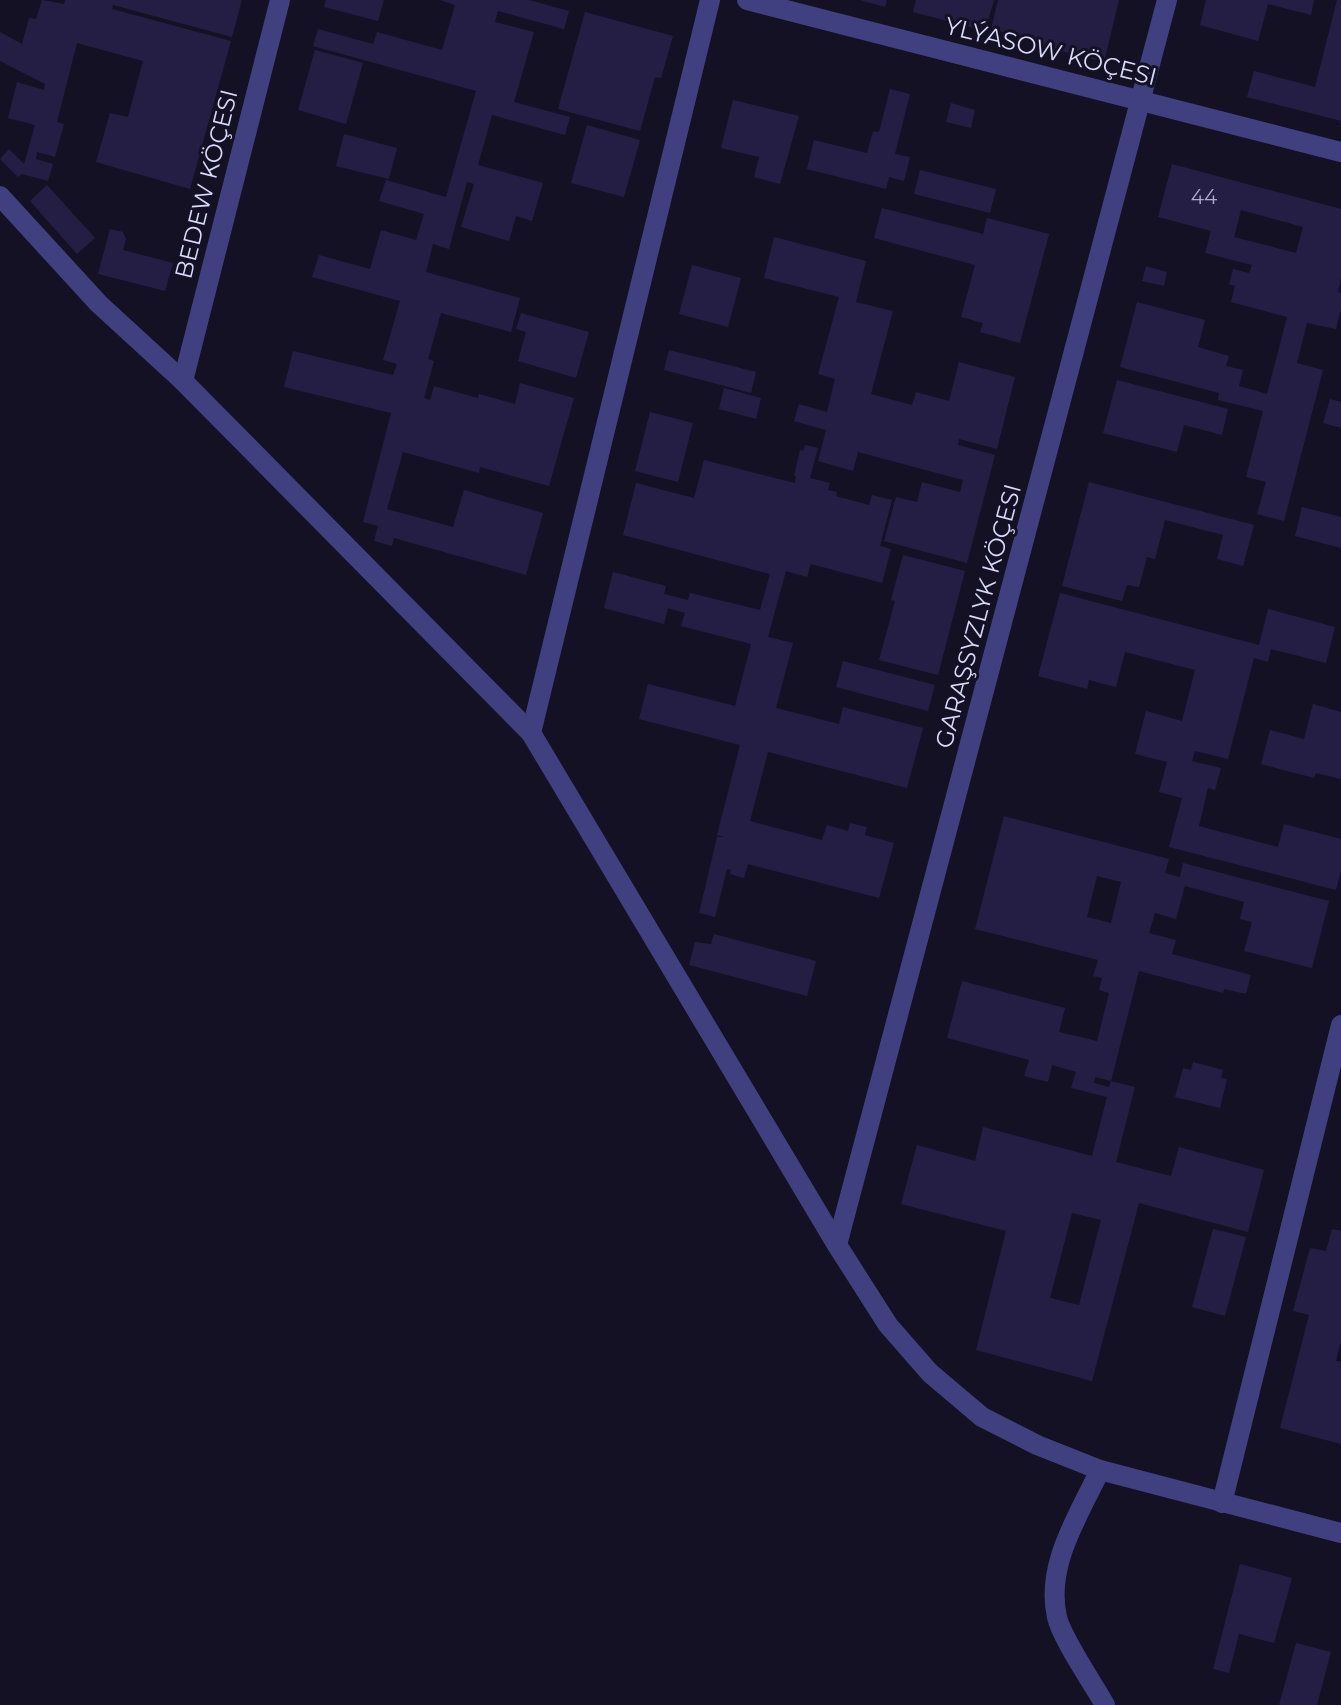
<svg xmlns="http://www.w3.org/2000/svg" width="1341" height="1705" font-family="Montserrat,sans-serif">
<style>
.building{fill:#251e44;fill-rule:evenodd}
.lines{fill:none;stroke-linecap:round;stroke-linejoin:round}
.street{stroke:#404080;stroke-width:20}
.labels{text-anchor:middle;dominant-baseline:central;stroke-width:6;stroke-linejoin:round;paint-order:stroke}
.number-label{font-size:20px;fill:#aeaace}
.street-label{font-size:24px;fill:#dbd8fc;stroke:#141125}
</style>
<rect width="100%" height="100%" fill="#141125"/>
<g class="building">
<path d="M42,0l22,4 1,-4h177l-10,37 -119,-32 -1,4 119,32 -41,148 -94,-27 14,-49 18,4 15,-56 -66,-18 -20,79 7,2 -9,33 -18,-5 -1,7 17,5 -5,17 -26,-7 -4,3 -18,-18 9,-10 15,15 11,-39 -27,-7 9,-36 27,8 1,-6 -45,-23v-29l22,12 7,-26 7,1z"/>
<path d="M326,0h58l-6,21 -54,-14z"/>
<path d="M440,0h89l40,11 -5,18 -66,-18 -3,11 39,10 -20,70 56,15 -5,18 -73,-20 -14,50 65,18 -11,38 -16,-5 -7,25 -48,-14 13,-43 -7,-2 -18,67 -16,-5 -7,28 94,26 -9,34 -70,-19 -13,46 6,2 -10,37 6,2 4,-14 44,12 1,-4 36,10 5,-21 54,15 -25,88 -69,-19 -1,6 -76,-21 -16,57 66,18 11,-37 79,23 -17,62 -132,-37 -2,8 -18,-5 4,-15 -15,-4 28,-109 -107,-26 9,-36 100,24 4,-11 -14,-4 17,-59 -88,-24 7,-22 51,14 11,-39 35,10 8,-26 -45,-13 7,-21 60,17 30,-106 -163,-45 5,-17 55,15 4,-12 65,18 13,-45z"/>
<path d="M860,0h27l-2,7z"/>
<path d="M916,0h78l-9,31 -72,-19z"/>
<path d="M998,0h121l-15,62 -67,-17 -4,-5 -42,-11z"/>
<path d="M1206,0h108l-3,15 -43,-11 -10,37 -58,-16z"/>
<path d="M1337,0h4v121l-94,-24 7,-26 61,16z"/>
<path d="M585,12l88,24 -12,42 -6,-1 -15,54 -82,-22z"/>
<path d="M315,50l48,13 -17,61 -48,-14z"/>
<path d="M890,89l20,5 -15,60 15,3 -6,24 -15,-4 -3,12 -79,-20 7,-29 53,13 6,-22 6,1z"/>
<path d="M733,100l66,16 -19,68 -26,-7 5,-20 -38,-9z"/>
<path d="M951,103l24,7 -4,18 -25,-6z"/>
<path d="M587,125l53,15 -16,57 -53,-14z"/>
<path d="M344,134l53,14 -8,31 -53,-13z"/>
<path d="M1172,164l169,45v70l-3,13 3,1v16l-5,20 -29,-6 -10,40 26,7 -39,151 -27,-7 9,-32 -20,-5 17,-66 -45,-11 1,-7 -99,-26 17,-65 68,18 -7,27 31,9 -3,10 17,4 -4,16 28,8 20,-77 -56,-15 4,-16 -6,-2 4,-15 16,4 3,-8 -47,-12 6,-22 -53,-14zM1241,210l62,17 -7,26 -62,-16z"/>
<path d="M920,170l76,19 -6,24 -76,-19z"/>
<path d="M47,185l48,53 -18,16 -47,-53z"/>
<path d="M882,208l101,26 4,-16 62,16 -29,109 -40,-11 3,-9 -22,-6 14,-52 -101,-27z"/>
<path d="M110,229l13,3 3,7 -3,11 50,13 -8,28 -67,-17z"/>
<path d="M774,237l92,24 -10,41 37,9 -22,83 41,11 4,-13 33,9 10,-39 56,15 -18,72 -38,-10 -1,6 37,10 -28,108 -83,-22 12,-44 21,5 5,-20 38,10 3,-12 -105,-28 -5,19 -35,-10 8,-31 -32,-9 5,-17 28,8 8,-33 -17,-5 21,-77 -75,-19z"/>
<path d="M692,265l49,13 -13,49 -49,-13z"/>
<path d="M1146,266l21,6 -3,14 -22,-5z"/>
<path d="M521,313l68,19 -13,46 -58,-17 8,-29 -10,-3z"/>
<path d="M669,350l87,22 -5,21 -87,-23z"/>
<path d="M1117,380l111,29 -6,26 -38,-10 -7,27 -74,-19z"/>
<path d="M724,388l37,10 -5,21 -37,-10z"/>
<path d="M1330,399l11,3v26l-18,-5z"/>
<path d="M650,412l43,11 -15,59 -43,-11z"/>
<path d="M805,445l13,3 -8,30 20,5 -2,7 9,2 -1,4 33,9 3,-10 20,5 -12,46 11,3 -9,34 -71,-19 -4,13 -21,-6 -18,66 25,6 -17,65 63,16 4,-17 80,21 -16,60 -139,-36 -18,69 72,19 5,-15 21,6 2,-8 17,4 -2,8 29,8 -15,55 -131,-34 -4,14 -14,-4 1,-4 -4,-1 -12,48 -16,-4 18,-76h8l-8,-2 23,-90 -101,-26 9,-35 87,22 16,-62 -70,-18 4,-13 -17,-5 -4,16 -60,-16 9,-36 53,14 -2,8 24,6 2,-7 70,17 10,-36 -147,-39 13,-52 58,15 10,-38 91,23 1,-7h-2l6,-26 3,1z"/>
<path d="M1089,482l165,43 -11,41 -26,-7 6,-24 -58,-15 -10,39 -8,-2 -8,30 -12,-2 -5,16 -60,-15z"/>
<path d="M1302,507l39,10v31l-46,-12z"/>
<path d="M903,555l62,16 -27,104 -59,-15 16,-59 -4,-1z"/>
<path d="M1060,593l199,52 9,-36 67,18 -9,36 -55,-14 -3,13 -14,-4 -26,101 -33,-8 -3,10 29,7 -6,22 -7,-2 -9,38 79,21 6,-23 57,15v32l-5,19 -167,-43 13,-49 -23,-6 8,-30 -32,-8 11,-43 36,10 13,-51 -70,-18 -9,35 -27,-7 -2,9 -49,-13z"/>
<path d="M843,661l92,24 -7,26 -92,-24z"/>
<path d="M1313,704l28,8v67l-25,-6 -2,5 -53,-14 9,-34 34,9z"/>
<path d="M1004,816l165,43 -4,14 15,4 3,-14 146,38 -17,67 -68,-17 8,-29 -12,-3 4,-17 -59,-16 -9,33 -21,-6 -6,20 27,7 -4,14 79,21 -5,19 -22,-5 -1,4 -84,-22 -28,110 -16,-4 -1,6 15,4 2,-6 24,6 -19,75 55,14 8,-29 85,23 -16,62 -109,-29 -47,178 -116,-31 30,-119 -105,-27 16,-59 58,16 8,-34 109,29 15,-59 -36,-9 5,-16 -24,-7 -4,17 -24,-6 5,-16 -82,-22 15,-57 103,27 -6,24 38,9 12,-48 -10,-3 3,-12 -9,-2 5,-16 -123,-31zM1097,876l24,6 -10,41 -24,-6zM1072,1213l29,7 -22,85 -29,-7z"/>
<path d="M714,934l102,27 -9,35 -118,-31 6,-23 16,2z"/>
<path d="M1193,1062l30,8 -2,8 6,1 -7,29 -45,-11 8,-29 8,2z"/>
<path d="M1213,1229l33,8 -21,79 -33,-9z"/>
<path d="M1332,1229l9,2v110l-5,20 5,1v82l-61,-16 29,-113 -16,-4 17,-63 16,3z"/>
<path d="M1240,1564l52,14 -18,65 -35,-9 -10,39 -16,-4z"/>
<path d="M1296,1643l35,9 -14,53h-38z"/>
</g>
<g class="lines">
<g class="street">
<path d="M747,0l594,152"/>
<path d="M0,196l99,108 84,77 348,352 306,512 51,80 42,48 52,44 55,28 63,25 241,63"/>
<path d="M183,381l97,-381"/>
<path d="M531,733l179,-733"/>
<path d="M837,1245l330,-1245"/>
<path d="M1100,1470c-21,45 -55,95 -43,147 4,20 37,68 48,88"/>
<path d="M1222,1503l119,-478"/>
</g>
</g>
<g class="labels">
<g class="number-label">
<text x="1204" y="197">44</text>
</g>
<g class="street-label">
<text transform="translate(1051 51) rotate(14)">YLÝASOW KÖÇESI</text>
<text transform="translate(206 184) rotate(-76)">BEDEW KÖÇESI</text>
<text transform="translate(978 616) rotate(-75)">GARAŞSYZLYK KÖÇESI</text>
</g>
</g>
</svg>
